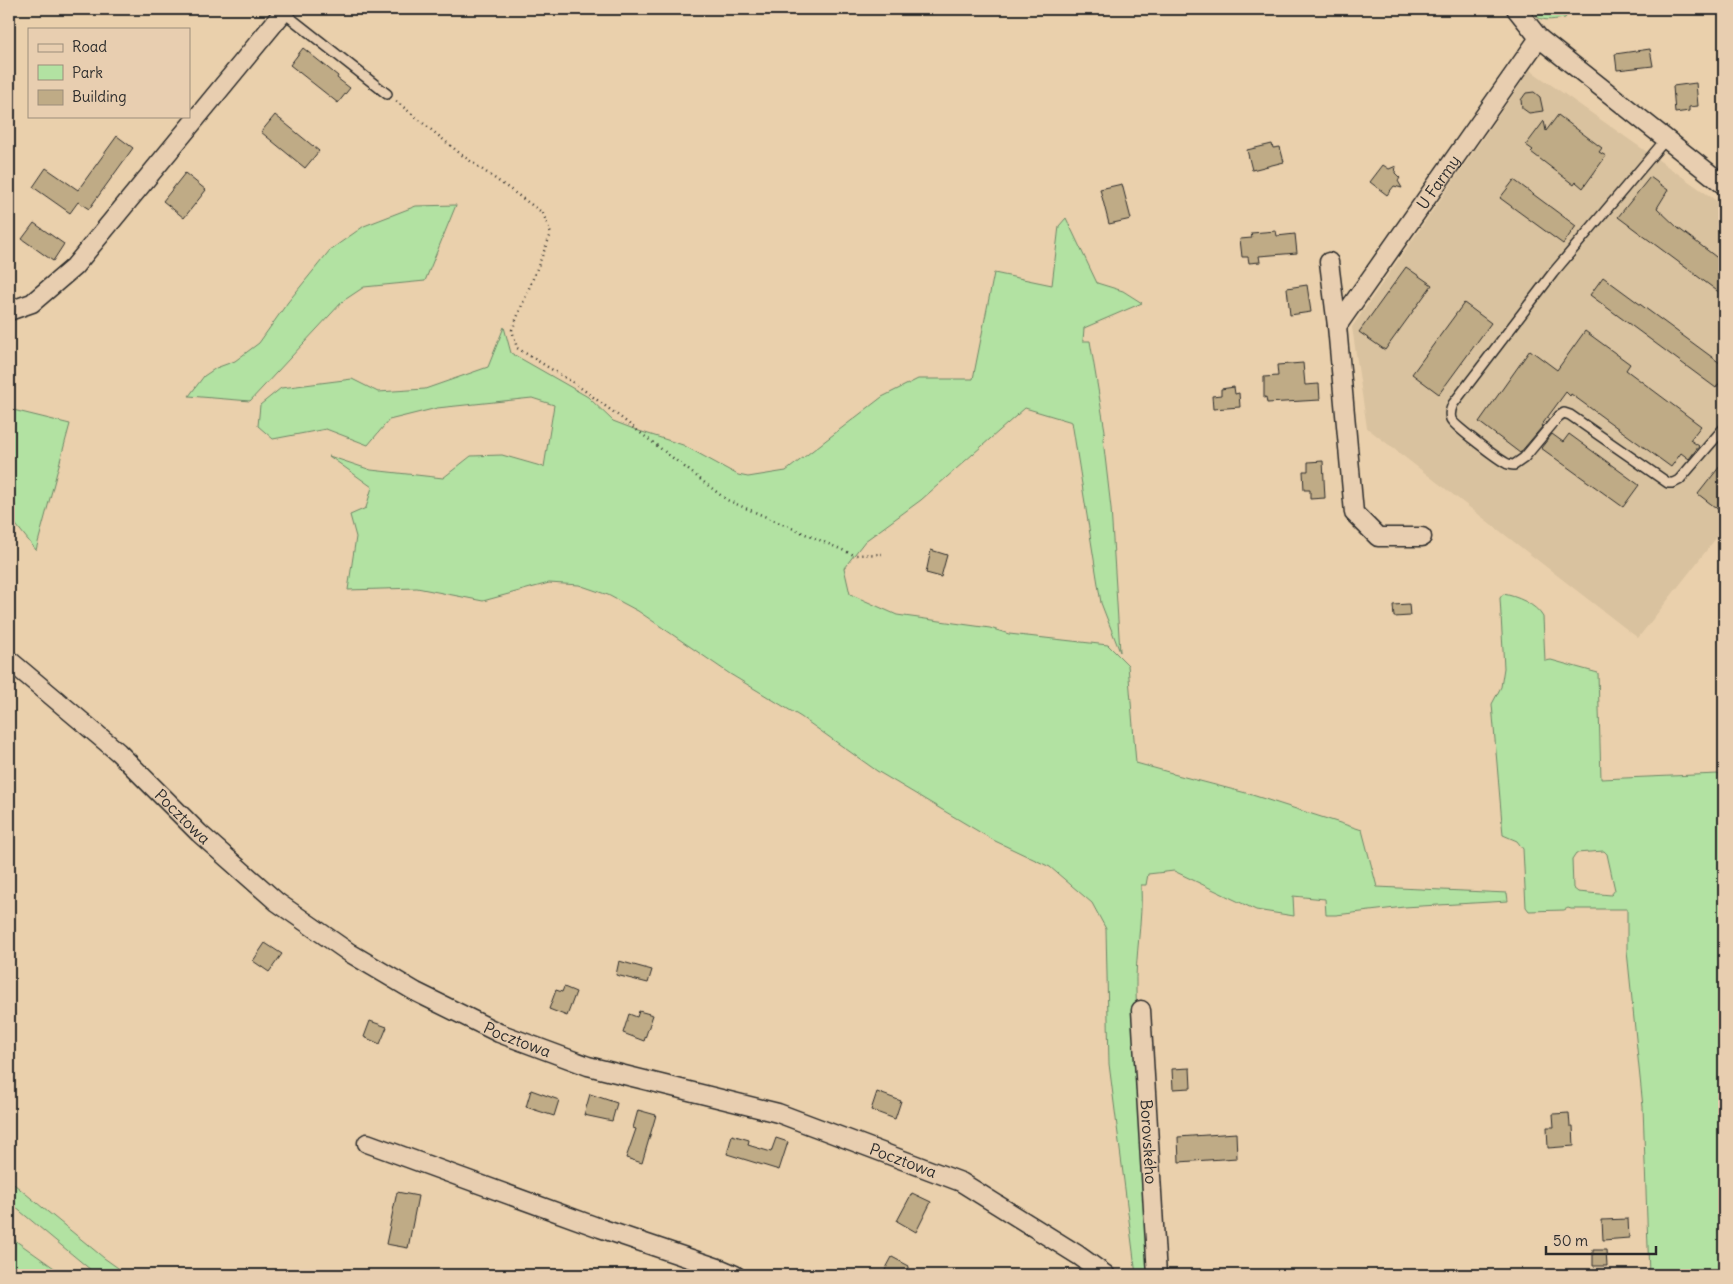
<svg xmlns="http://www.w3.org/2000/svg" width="1733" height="1284" font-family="Delius,sans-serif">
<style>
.built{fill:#d9c29f}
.green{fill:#b2e2a2;stroke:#6e8666;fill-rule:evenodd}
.building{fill:#bfab86;stroke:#2b2b2b}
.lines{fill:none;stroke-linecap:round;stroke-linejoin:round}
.lane-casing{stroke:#2b2b2b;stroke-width:12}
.street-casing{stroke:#2b2b2b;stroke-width:21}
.path{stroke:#2b2b2b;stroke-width:2.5;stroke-dasharray:1 4;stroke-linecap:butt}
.lane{stroke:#e8ceb0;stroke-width:9}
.street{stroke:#e8ceb0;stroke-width:18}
.labels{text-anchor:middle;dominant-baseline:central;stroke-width:5;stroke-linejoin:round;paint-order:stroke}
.street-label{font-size:16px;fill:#2b2b2b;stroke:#e8ceb0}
</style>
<rect width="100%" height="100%" fill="#ead0ac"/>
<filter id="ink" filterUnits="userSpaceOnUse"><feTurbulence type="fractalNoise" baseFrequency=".02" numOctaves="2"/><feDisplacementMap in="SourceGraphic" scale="10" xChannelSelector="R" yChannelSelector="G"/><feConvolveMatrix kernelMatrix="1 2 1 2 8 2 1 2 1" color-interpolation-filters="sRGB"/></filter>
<g filter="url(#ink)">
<path class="built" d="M1530,70l194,136v322l-86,110 -271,-210 -15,-101z"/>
<g class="green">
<path d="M1537,9h56l-25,4 -3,5c-9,1 -20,4 -28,-1z"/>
<path d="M456,205l-31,76 -61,6 -21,14 -93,100 -61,-5 15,-20 12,-8 19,-7 24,-18 29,-41 42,-52 34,-24 52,-20z"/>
<path d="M1066,218l31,65 26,8 19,12 -58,25 -1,13h7l15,90 -2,8 8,69 9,144 -19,-49 -29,-181 -47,-14 -104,92 -56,41 -21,27 6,26 47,21 93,13 19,6 99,11 20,20 8,98 36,10 1,1 73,19 116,37 15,57 130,6 1,8 -104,6 -68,8h-10l-1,-16 -32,-3 1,20 -38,-6 -82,-39 -26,3 -2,11h-5c2,35 -6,70 -5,106 2,94 10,190 15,284h-15l-27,-211 -3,-135 -14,-26 -42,-36 -57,-27 -116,-69 -76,-54 -71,-43 -92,-63 -30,-16 -29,-10 -30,-2 -66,18 -66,-13 -69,2 8,-53 -6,-22 16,-7 6,-21 -43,-31 42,14 72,8 28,-22 31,-1 42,12 10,-62 -22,-7 -95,10 -48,12 -21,25 -42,-16 -53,10 -15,-13 2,-21 21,-17 71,-9 26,13 47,-3 63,-22 16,-40 7,26 77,44 25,24 26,10 44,14 55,30 10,2 38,-6 96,-74 36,-18h55l21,-106 58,12 7,-59z"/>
<path d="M9,409l61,15 -34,126 -27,-34z"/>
<path d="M1503,594c13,2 33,10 40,23l2,44 6,-1 47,13 3,106 117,-5 6,6v495h-75l-6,-168 -16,-156v-42h-56l-3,-1 -4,2 -35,1 -3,-4 -3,-58 -6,-8 -14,-6 -11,-131 9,-17 3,-19 -4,-70zM1604,851l3,3 8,36 -4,5 -33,-3 -5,-4 -1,-29 4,-6z"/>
<path d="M9,1180l95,78 24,17h-31l-88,-73z"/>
<path d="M9,1236l55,39h-55z"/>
</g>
<g class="building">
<path d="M303,48l35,28 -1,2 13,10 -12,15 -48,-38z"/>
<path d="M1650,49l3,17 -36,4 -2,-16z"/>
<path d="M1696,83l2,23 -9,1v4l-14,2 -2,-27z"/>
<path d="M1534,92l6,5 3,14 -14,2 -7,-5 -1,-8 5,-7z"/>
<path d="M275,115l44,36 -14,17 -44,-36z"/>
<path d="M1558,115l44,33 -3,4 7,4 -23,32 -7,-6 -2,3 -43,-33 2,-2 -7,-5 18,-24 2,10z"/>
<path d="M117,136l16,12 -44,61 -11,-7 -8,11 -37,-26 13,-19 32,22z"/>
<path d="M1272,144l1,4 7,-1 4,15 -32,8 -5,-20z"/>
<path d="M1383,165l6,4 7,-3 -1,7 5,5 -2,3 4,7 -8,-2 -7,9 -17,-13z"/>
<path d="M185,173l21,17 -22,28 -21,-17z"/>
<path d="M1650,177l18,13 -11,18 21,20 46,35v33l-106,-79z"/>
<path d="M1514,180l62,46 -13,18 -63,-46z"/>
<path d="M1122,184l9,35 -22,5 -9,-35z"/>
<path d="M34,223l30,21 -11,17 -31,-22z"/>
<path d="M1276,231l1,5 18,-2 2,19 -38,3 1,6 -11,1 -1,-6h-6l-2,-18 12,-1 -1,-5z"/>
<path d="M1406,267l26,18 -47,65 -26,-18z"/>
<path d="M1603,277l121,89v10l-8,12 -126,-93z"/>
<path d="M1307,285l4,27 -21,3 -3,-27z"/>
<path d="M1464,303l27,20 -52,71 -27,-20z"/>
<path d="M1585,331l45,33 -4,6 75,56 -11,14 9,6 -10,13 -8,-6 -10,14 -100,-73 -1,2 -4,-4 -25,34 1,1 -22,26 -41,-31 51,-72 27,20z"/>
<path d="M1303,363l2,22 14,-1 1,16 -53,3 -1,-6 -2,1v-21l14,-1 -1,-11z"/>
<path d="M1234,387l1,7 4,-1 1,14 -27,2 -1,-13 9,-1v-6z"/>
<path d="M1552,434l11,8 6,-8 70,51 -16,22 -82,-59z"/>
<path d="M1323,461l2,37 -15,1v-9h-6l-1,-19h5v-9z"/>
<path d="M1724,461v53l-26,-20z"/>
<path d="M931,550l16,5 -6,22 -15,-4z"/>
<path d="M1409,604l1,12 -16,1 -1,-12z"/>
<path d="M265,943l17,11 -13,18 -16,-11z"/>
<path d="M619,961l33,9 -4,13 -32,-8z"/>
<path d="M564,987l12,5 -9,24 -18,-7 7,-19 6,2z"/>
<path d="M639,1011l14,4 -9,26 -21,-8 6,-19 8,3z"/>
<path d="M370,1021l17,6 -7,17 -16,-7z"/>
<path d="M1190,1068l1,20 -18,1 -1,-20z"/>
<path d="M531,1090l28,10 -5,16 -28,-9z"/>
<path d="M877,1092l24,9 -6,18 -24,-9z"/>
<path d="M590,1094l27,9 -5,18 -28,-6z"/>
<path d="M638,1110l18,5 -14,48 -16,-5 10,-29 -3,-1z"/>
<path d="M1569,1113l1,13h3l1,20 -26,2 -1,-21h7l-1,-13z"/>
<path d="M1236,1133l1,25 -58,4 -1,-25z"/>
<path d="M732,1135l17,5 -1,5 23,7 5,-14 12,4 -9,28 -52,-16z"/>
<path d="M397,1192l21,4 -10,52 -22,-4z"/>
<path d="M912,1193l19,9 -15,30 -19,-11z"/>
<path d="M1628,1219l1,19 -26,2 -1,-20z"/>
<path d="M1593,1250h13l1,16h-14z"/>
<path d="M892,1257l17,9 -5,9h-14l-6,-3z"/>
</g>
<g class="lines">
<g class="lane-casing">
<g id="lane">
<path d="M283,12l104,82"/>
<path d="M1666,139l-113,134 -100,131c-2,5 -4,9 -2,15 2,6 47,40 55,44 1,1 6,2 8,2l10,-7 35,-42 5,-3 6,2 98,68h5l6,-3 45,-52"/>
</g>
</g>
<g class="street-casing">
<g id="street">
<path d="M1516,9l23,29 185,147"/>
<path d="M1329,262l8,64 17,187 24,24h44"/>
<path d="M9,311l23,-8 42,-36 212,-258"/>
<path id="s1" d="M1337,326l202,-288"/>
<path id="s2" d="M9,660l109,92 81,81 78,69 73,51 66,39 83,41 89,33 190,47 183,69 117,73 28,20"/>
<path id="s3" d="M1141,1010l16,265"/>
<path d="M367,1143l233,85 121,41 14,6"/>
</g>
</g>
<path class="path" d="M396,101l66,54 81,58 8,21 -39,96 5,18 60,37 43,32 107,83 127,55 28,-1"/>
<use href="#lane" class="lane"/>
<use href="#street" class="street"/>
</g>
</g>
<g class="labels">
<g class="street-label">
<text stroke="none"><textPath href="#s1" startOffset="176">U Farmy</textPath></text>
<text stroke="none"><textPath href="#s2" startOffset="234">Pocztowa</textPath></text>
<text stroke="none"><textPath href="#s2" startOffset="639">Pocztowa</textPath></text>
<text stroke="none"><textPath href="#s3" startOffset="132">Borovského</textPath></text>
<text stroke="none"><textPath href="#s2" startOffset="1044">Pocztowa</textPath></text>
</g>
</g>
<rect width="1733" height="1284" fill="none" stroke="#e8ceb0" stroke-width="30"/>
<rect x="15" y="15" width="1703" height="1254" fill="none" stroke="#2b2b2b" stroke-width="2" filter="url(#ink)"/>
<rect x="28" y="28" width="162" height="90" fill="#e8ceb0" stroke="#9c8d7b"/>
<rect x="38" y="44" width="25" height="8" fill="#e8ceb0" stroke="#9c8d7b"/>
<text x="72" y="52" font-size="15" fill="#2b2b2b">Road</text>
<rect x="38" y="65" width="25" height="15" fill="#b2e2a2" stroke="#9c8d7b"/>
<text x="72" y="78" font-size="15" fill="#2b2b2b">Park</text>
<rect x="38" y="90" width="25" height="15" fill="#bfab86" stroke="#9c8d7b"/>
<text x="72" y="102" font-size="15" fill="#2b2b2b">Building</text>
<path d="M1546 1246v8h110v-8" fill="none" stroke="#2b2b2b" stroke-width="2.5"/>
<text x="1553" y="1246" font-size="15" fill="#2b2b2b" stroke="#e8ceb0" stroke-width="4" paint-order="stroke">50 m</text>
</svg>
